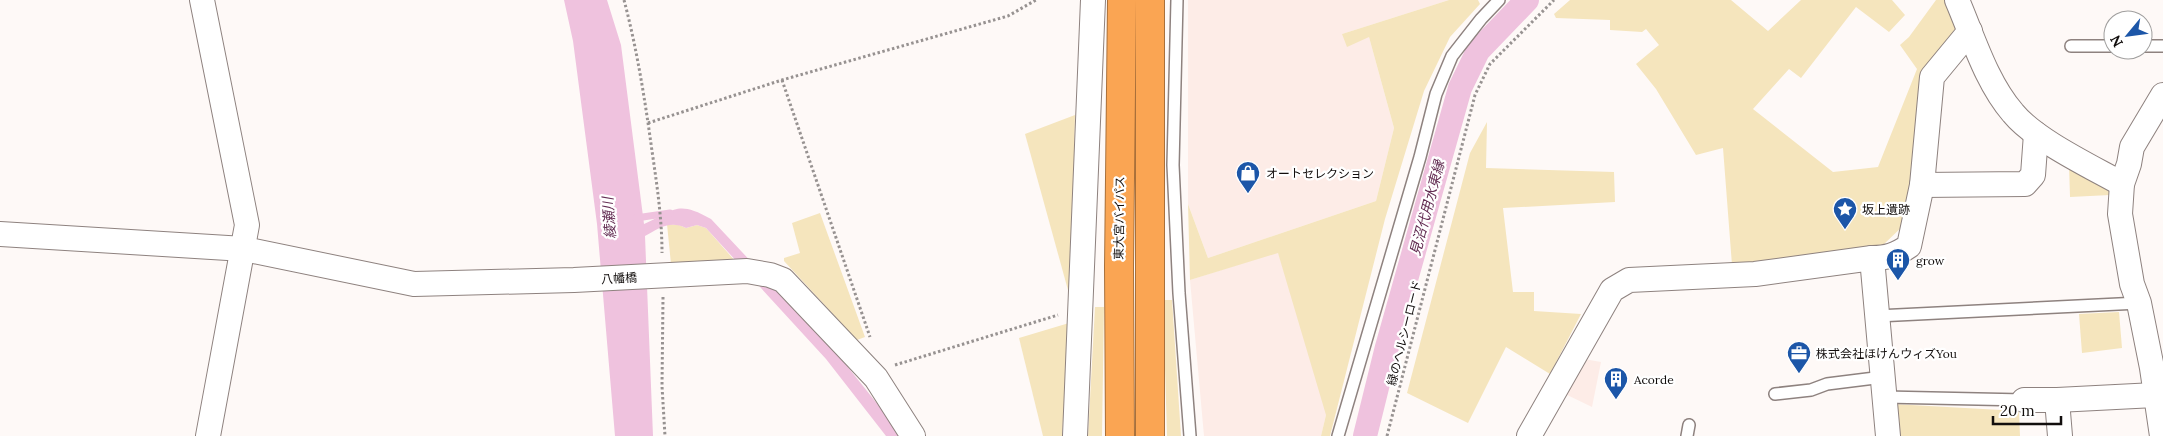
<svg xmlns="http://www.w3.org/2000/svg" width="2163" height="436" font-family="Lora,'Noto Sans JP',serif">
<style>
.built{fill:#fdece7}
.green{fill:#f5e5bd}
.water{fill:#efc2de}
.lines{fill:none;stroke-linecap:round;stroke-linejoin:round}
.stream{stroke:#efc2de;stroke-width:7}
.canal{stroke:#efc2de;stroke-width:24}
.lane-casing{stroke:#8e827f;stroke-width:14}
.street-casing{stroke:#8e827f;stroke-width:26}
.highway-casing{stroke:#a9703a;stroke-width:30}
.path{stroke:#979291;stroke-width:3;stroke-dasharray:2.5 2.5;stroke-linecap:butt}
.lane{stroke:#fff;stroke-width:11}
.street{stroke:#fff;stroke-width:24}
.highway{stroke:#faa553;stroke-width:28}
.labels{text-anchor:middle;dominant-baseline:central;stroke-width:4.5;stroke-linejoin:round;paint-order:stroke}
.poi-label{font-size:12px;fill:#120e0d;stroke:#fff;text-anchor:start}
.street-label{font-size:12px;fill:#120e0d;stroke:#fff}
.water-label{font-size:14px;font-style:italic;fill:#632d53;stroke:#fff}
</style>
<rect width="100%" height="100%" fill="#fef9f7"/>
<g class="built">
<path d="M1188,0h261l-107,34 27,3 25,91 -18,73 -168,57 -20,-54z"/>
<path d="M1278,252l49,159 -6,25h-117l-14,-156z"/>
<path d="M1584,359l17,3 -9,45 -31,-15z"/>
</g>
<g class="green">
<path d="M1449,0h29l2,4 -30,33 -26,54 -39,128 -55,217h-9l5,-21 -48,-162 -88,27 -2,-76 20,54 168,-57 18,-73 -25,-91 -22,10 -5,-13z"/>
<path d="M1570,0h161l37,31 33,-31h91l13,15 -16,17 -33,-25 -55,71 -12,-9 -36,40 80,63 45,-5 39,-98 -17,-24 9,-8 27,-37h13l9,32 -24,28 -30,165 -21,20 -151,20 -9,-117 -27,7 -40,-66 -20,-25 23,-19 -13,-16 -4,3 -32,-2v-10l-54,-2 -2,-4z"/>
<path d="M1075,115l-4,186 -46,-167z"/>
<path d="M1487,122l-1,46 128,4 1,30 -112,6 10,84h21v19l47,3 -31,60 -44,-27 -38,76 -61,-30 63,-240z"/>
<path d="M2069,165l40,22 1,8 -40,2z"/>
<path d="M820,213l45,124 -8,3 -73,-79v-3l16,-5 -8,-30z"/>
<path d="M667,224l12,1 7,3 11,-3 9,3 30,34 -65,2z"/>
<path d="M1163,300h9l9,136h-14z"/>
<path d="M1095,307h9l-2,129h-14z"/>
<path d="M2119,312l3,36 -40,5 -3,-39z"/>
<path d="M1069,323l-7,113h-19l-24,-98z"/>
<path d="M1893,404l126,7 1,25h-124z"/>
</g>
<path class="water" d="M564,0h43l14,45 23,179c31,-14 33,-24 67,-5l124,132 68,85h-17l-60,-77 -120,-131 -9,-3 -11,3c-16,-8 -27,0 -41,8l8,200h-38l-18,-212 -24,-183z"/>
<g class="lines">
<path class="stream" d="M636,218l34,-5"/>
<path class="canal" d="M1365,436l22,-89 73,-259 18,-37 49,-51"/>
<g class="lane-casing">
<g id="lane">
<path d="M1177,0l-4,165 6,128 11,143"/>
<path d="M2071,46h42"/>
<path d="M2143,46h20"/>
<path d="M1877,316l262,-13"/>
<path d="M1775,394l36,-4 16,-6 56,-7"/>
<path d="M1885,397l139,3"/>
<path d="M1338,436l82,-279 16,-63 16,-38 29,-37 18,-19"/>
<path d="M1687,436l2,-11"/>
</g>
</g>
<g class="street-casing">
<g id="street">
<path d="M202,0l45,225 -39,211"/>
<path d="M1957,0c16,37 29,82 56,113 22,27 77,53 109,71"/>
<path d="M1970,31l-38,46 -10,108 103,-1 8,-9 3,-41"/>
<path d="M0,234l244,15 170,35 160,-4 173,-9 23,4 13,5 93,98 37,58"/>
<path d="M2024,400h33l98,-5"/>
<path d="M2057,400l3,36"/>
<path d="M1075,436l18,-436"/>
<path d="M1529,436l83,-146 17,-10 126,-6 117,-16"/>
<path d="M1888,436l-16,-178c15,0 24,-3 37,-12l13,-61"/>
<path d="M2162,436l-10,-68 -13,-65 -7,-19 -12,-70 2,-30 7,-20 3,-17 31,-52"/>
</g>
</g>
<g class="highway-casing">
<g id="highway">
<path d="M1120,436l-1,-169 3,-267"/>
<path d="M1150,436v-436"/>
</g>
</g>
<g class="path">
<path d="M624,0c13,49 21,100 28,151 5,34 10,68 10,102"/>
<path d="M782,80l88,257"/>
<path d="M648,123l134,-43 226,-64 28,-16"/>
<path d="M663,297l-1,89 3,50"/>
<path d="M895,365l163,-50"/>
<path d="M1387,436l88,-341 15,-31 64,-64"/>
</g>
<use href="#lane" class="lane"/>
<use href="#street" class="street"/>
<use href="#highway" class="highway"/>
</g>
<defs>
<g id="shop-pin" transform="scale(1.25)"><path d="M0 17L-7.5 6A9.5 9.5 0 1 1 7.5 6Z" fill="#1c56a8" stroke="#fff"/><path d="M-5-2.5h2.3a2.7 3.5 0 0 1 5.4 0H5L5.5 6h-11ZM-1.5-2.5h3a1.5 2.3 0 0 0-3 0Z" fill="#fff"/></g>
<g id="sight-pin" transform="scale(1.25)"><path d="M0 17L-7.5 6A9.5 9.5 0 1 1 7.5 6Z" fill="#1c56a8" stroke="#fff"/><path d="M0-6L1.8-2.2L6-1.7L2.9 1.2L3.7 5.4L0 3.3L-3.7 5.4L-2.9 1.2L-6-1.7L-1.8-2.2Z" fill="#fff"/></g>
<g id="building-pin" transform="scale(1.25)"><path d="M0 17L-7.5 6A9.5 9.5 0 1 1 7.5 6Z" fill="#1c56a8" stroke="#fff"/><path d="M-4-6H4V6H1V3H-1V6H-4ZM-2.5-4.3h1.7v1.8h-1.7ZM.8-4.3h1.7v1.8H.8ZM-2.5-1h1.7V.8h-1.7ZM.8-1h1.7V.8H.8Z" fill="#fff"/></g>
<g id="office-pin" transform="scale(1.25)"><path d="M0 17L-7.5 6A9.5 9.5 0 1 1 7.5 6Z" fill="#1c56a8" stroke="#fff"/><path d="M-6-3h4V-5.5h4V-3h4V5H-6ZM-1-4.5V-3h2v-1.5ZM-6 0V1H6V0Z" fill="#fff"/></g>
</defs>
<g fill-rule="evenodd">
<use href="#shop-pin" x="1248" y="173"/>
<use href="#sight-pin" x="1845" y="209"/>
<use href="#building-pin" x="1898" y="260"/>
<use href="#office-pin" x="1799" y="353"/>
<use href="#building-pin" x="1616" y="379"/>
</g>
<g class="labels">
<g class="poi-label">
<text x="1266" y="173">オートセレクション</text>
<text x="1862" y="209">坂上遺跡</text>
<text x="1916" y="260">grow</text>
<text x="1816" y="353">株式会社ほけんウィズYou</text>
<text x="1634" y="379">Acorde</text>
</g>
<g class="street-label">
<text transform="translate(1119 218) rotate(-89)">東大宮バイパス</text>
<text transform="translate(619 278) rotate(-3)">八幡橋</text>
<text transform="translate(1404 333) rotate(-76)">緑のヘルシーロード</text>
</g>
<g class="water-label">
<text transform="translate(1427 208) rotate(-75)">見沼代用水東縁</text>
<text transform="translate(609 218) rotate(-94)">綾瀬川</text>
</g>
</g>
<g transform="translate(2128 35) rotate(241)"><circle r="24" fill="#ffffff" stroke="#a09f9e"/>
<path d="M0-4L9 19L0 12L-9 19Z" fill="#1c56a8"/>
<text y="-8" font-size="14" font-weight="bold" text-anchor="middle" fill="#120e0d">N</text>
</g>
<path d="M1993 416v8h68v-8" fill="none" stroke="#120e0d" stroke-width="2.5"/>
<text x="2000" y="416" font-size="15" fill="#120e0d" stroke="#ffffff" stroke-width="4" paint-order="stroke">20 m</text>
</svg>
